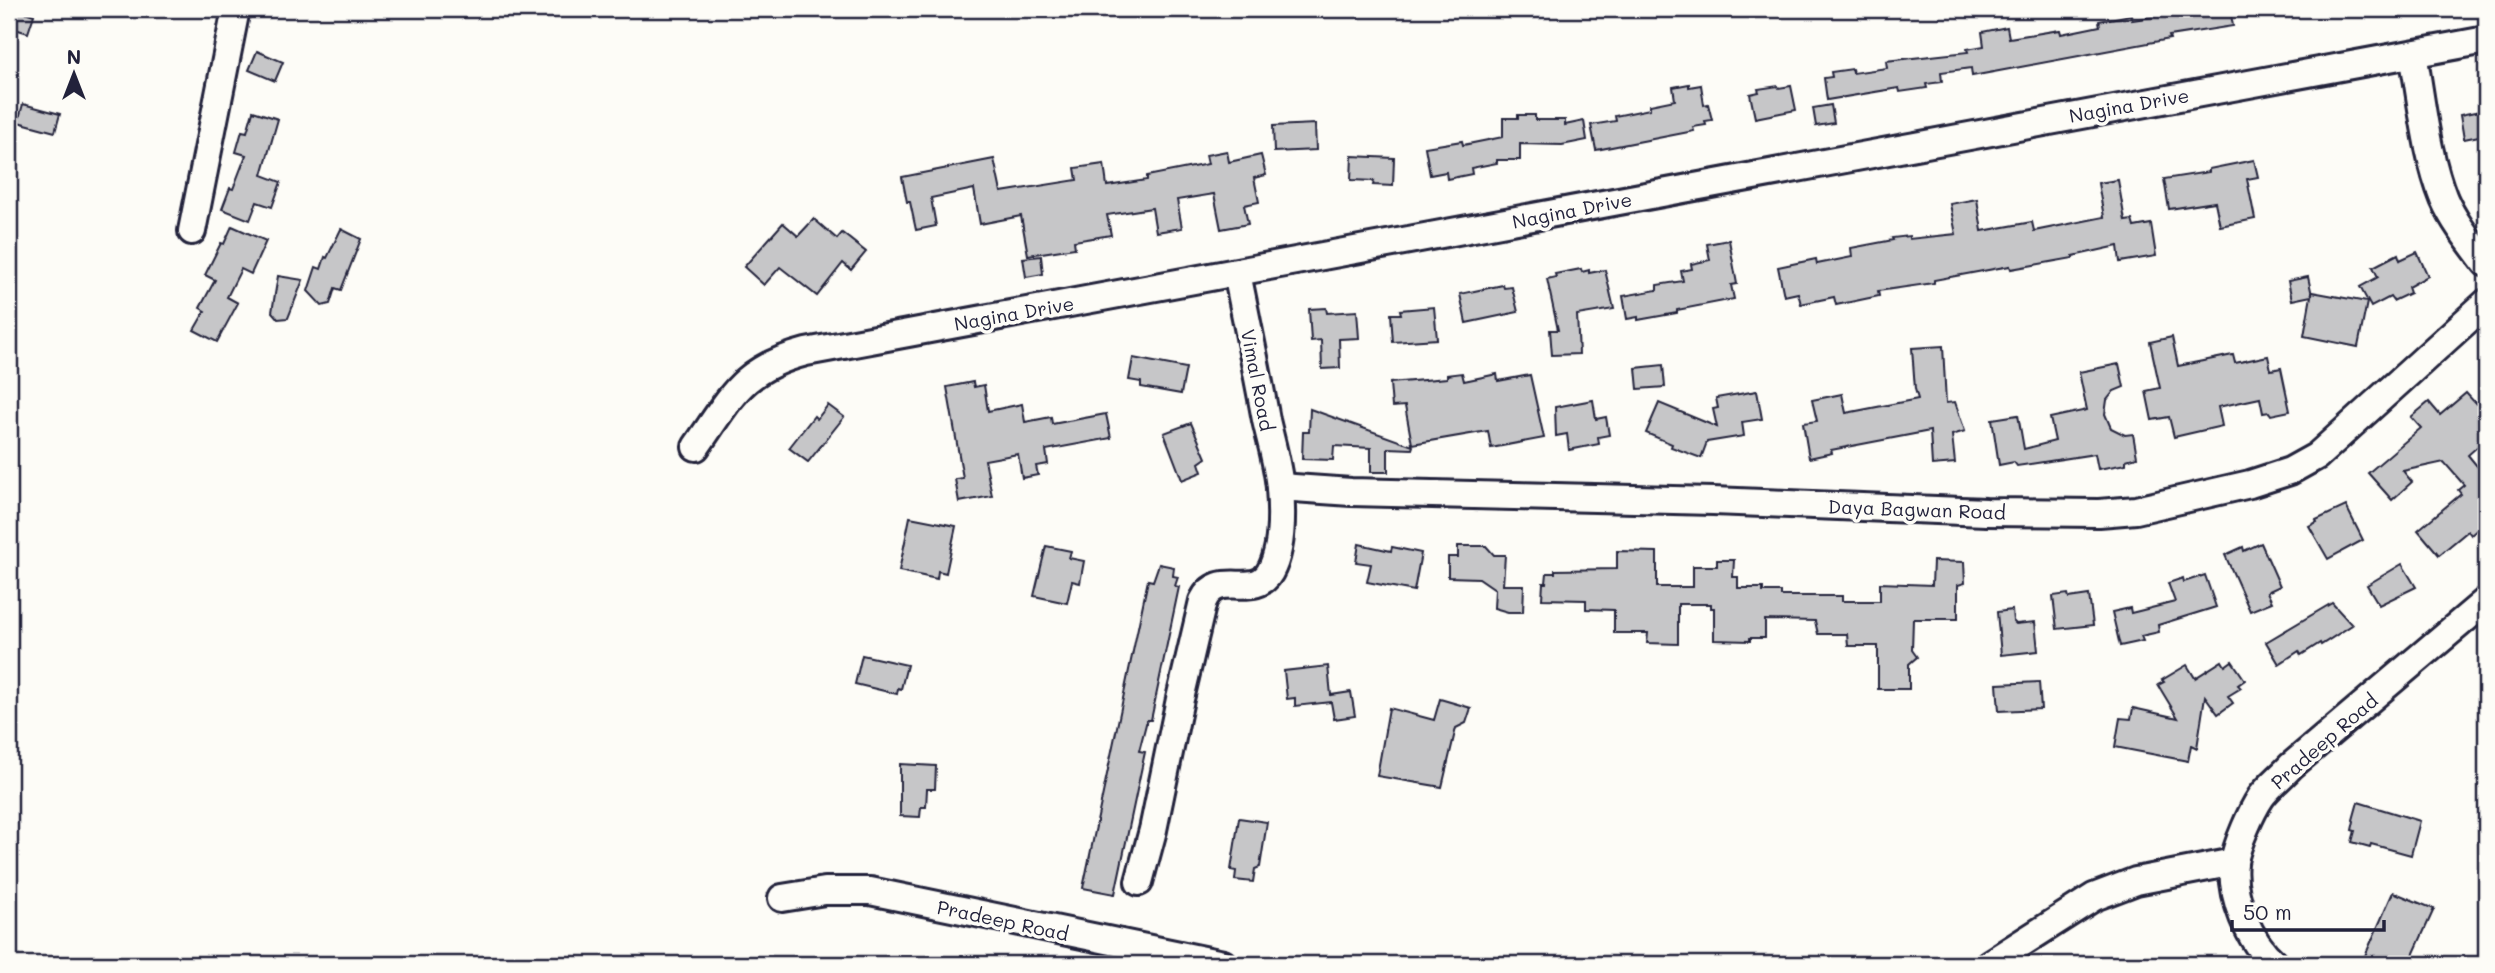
<svg xmlns="http://www.w3.org/2000/svg" width="2495" height="973" font-family="Mali,sans-serif">
<style>
.building{fill:#c6c6c8;stroke:#22223b;stroke-width:2}
.lines{fill:none;stroke-linecap:round;stroke-linejoin:round}
.minor-casing{stroke:#22223b;stroke-width:32}
.minor{stroke:#fdfcf7;stroke-width:26}
.labels{text-anchor:middle;dominant-baseline:central;stroke-width:7;stroke-linejoin:round;paint-order:stroke}
.street-label{font-size:19px;fill:#22223b;stroke:#fdfcf7}
</style>
<rect width="100%" height="100%" fill="#fdfcf7"/>
<filter id="ink" filterUnits="userSpaceOnUse"><feTurbulence type="fractalNoise" baseFrequency=".0143" numOctaves="2"/><feDisplacementMap in="SourceGraphic" scale="14" xChannelSelector="R" yChannelSelector="G"/><feConvolveMatrix kernelMatrix="1 2 1 2 8 2 1 2 1" color-interpolation-filters="sRGB"/></filter>
<g filter="url(#ink)">
<g class="building">
<path d="M2171,9h59l3,17 -64,10 1,3 -198,37 -1,-8 -30,4 1,10 -16,2 1,4 -27,4 -1,-4 -72,12 -3,-22 8,-1 -1,-5 21,-3 1,4 34,-5 -1,-7 82,-9 -1,-3 17,-3 -2,-14 25,-5 2,11 51,-8 1,4 39,-8 -1,-5 32,-6 1,5 40,-6z"/>
<path d="M18,10l16,5 -6,18 -16,-5z"/>
<path d="M257,51l26,11 -8,19 -26,-11z"/>
<path d="M1689,84v3l12,-2 3,20 4,-1 4,16 -7,1 1,4 -13,2 1,4 -98,19 -5,-25 25,-4 -1,-5 35,-7v-4l25,-5 -2,-13z"/>
<path d="M1778,86l1,2 12,-2 5,24 -41,8 -5,-24 9,-2 -1,-3z"/>
<path d="M23,104l37,10 -5,18 -37,-10z"/>
<path d="M1831,105l3,18 -18,3 -3,-18z"/>
<path d="M253,111l25,8 -16,56 19,7 -9,25 -15,-5 -7,18 -28,-11 8,-21 3,1 13,-34 -10,-3 6,-21 5,1z"/>
<path d="M2480,111l4,24 -20,4 -4,-24z"/>
<path d="M1518,115h17v5h30v5l19,-4 3,19 -25,5 -42,-1v16h-23v3l-26,5 1,6 -25,5 -1,-7 -16,3 -5,-28 37,-6 1,4 40,-8v-19h15z"/>
<path d="M1315,124l1,26 -42,2 -1,-26z"/>
<path d="M1227,151l2,11 32,-7 5,20 -12,3 5,24 -15,3 4,19 -27,5 -7,-35 -37,6 5,28 -26,4 -4,-24 -45,7 4,20 -37,6 1,7 -47,7 -7,-39 -41,8 -6,-35 -43,9 5,28 -20,4 -6,-28h-3l-5,-25 92,-18 7,33 76,-12 -2,-12 29,-4 3,22 40,-6v-4l61,-12 -2,-9z"/>
<path d="M1352,156l42,2 -1,28 -20,-1 1,-4 -23,-1z"/>
<path d="M2254,160l4,17 -11,2 8,40 -35,7 -5,-24 -46,7 -5,-30 45,-7v-3z"/>
<path d="M2118,180l7,41 7,-1 2,7 17,-3 5,32 -36,6 -2,-16 -45,10v2l-62,11 -1,-3 -76,14v3l-56,8 1,5 -43,9 -2,-8 -33,7 -3,-11 -14,3 -6,-29 38,-8 1,5 35,-7 -1,-9 42,-8 -1,-2 17,-2v3l47,-5 -6,-30 27,-5 5,32 50,-9 2,9 70,-14 -6,-34z"/>
<path d="M814,219l23,20 5,-6 24,19 -15,18 -8,-7 -26,33 -37,-29 -16,18 -20,-18 39,-44 15,13z"/>
<path d="M232,226l34,15 -15,33 -10,-5 -14,28 11,6 -21,39 -23,-12 11,-19 -5,-3 15,-28 -10,-5 16,-32 3,1z"/>
<path d="M341,229l20,10 -20,51 -6,-2 -5,16 -8,2 -14,-15 8,-24 5,2 4,-12 2,1z"/>
<path d="M1729,240l8,44 -6,1 3,14 -57,11v3l-39,7v-3l-11,2 -4,-23 34,-6v-5l26,-4 -2,-10 11,-2 -1,-5 19,-4 -3,-16z"/>
<path d="M2417,252l11,24 -20,11 2,6 -17,8 -3,-4 -19,10 -11,-20 18,-10 -5,-10 25,-13 2,6z"/>
<path d="M1041,256l2,18 -17,3 -3,-19z"/>
<path d="M1581,269l1,3 7,-2v3l16,-3 9,39 -37,6 2,39 -27,1 -2,-25h8l-11,-51 9,-2 -1,-3z"/>
<path d="M278,276l25,4 -15,38 -10,1 -6,-7z"/>
<path d="M2308,277l4,18v-3l55,10 -9,45 -54,-11 7,-40 -19,4 -4,-19z"/>
<path d="M1503,285l1,3 8,-1 6,25 -52,11 -6,-29z"/>
<path d="M1434,307l3,32 -44,3 -2,-28h10l-1,-4z"/>
<path d="M1326,308l1,5 30,-2 2,27 -20,1 1,29 -18,1 -1,-29 -10,1 -2,-32z"/>
<path d="M2172,337l6,29 55,-11 2,8 33,-7 3,14 10,-2 9,43 -19,4 -2,-3 -6,1 -3,-15 -42,9 4,19 -48,11 -5,-20 -17,3 -6,-29 14,-3 -10,-46z"/>
<path d="M1943,346l3,57 9,-1 10,29 -13,4 3,28 -23,2 -2,-34 -99,19 1,3 -23,5 -6,-35 14,-2 -5,-21 30,-6 4,19 72,-14 -3,-10 -3,-41z"/>
<path d="M1133,358l53,10 -5,26 -40,-7v-5l-12,-2z"/>
<path d="M2119,364l5,23 -10,4 -7,9 -2,14 6,14 14,7 8,-1 4,23 -11,3v4l-28,5 -3,-15 -78,12 -3,-4 -15,3 -7,-46 26,-4 6,34 31,-8 -5,-23 37,-8 -8,-38z"/>
<path d="M1663,365l2,22 -27,2 -2,-21z"/>
<path d="M1462,373l2,8 33,-7 1,7 32,-6 14,63 -53,10 -3,-17 -76,13 -7,-38 -13,1 -2,-24 57,-5v-3z"/>
<path d="M973,382l1,5 10,-2 4,26 34,-7 3,18 26,-5 1,7 54,-10 5,24 -65,12 2,14 -12,2 2,9 -16,3 -4,-24 -33,6 7,36 -33,6 -4,-23 8,-1 -16,-91z"/>
<path d="M1757,391l5,28 -20,3 2,14 -37,6 -6,16 -30,-11 1,-3 -26,-11 13,-30 58,24 -4,-18 5,-1 -2,-10z"/>
<path d="M2466,393l10,11 10,-8v43l-18,16 18,22v45l-15,13 -3,-4 -29,24 -21,-25 43,-36 -3,-4 6,-5 -20,-23 -41,9 9,11 -20,18 -24,-27 53,-45 -10,-11 18,-15 11,13z"/>
<path d="M1593,400l3,19 10,-2 3,18 -11,2 1,7 -30,6 -2,-16 -11,2 -1,-29z"/>
<path d="M828,405l16,12 -36,45 -19,-14 25,-32 3,3z"/>
<path d="M1310,409l103,37 -1,3 -24,-1v24h-17v-24l-37,-2 -1,14 -31,-1 1,-27h6z"/>
<path d="M1191,423l15,35 -7,5 3,9 -20,8 -18,-47z"/>
<path d="M2346,506l17,34 -35,19 -19,-33 8,-4 -1,-2z"/>
<path d="M910,517l46,9 -10,47 -8,-2 -1,8 -38,-8z"/>
<path d="M2261,543l19,43 -13,6 5,10 -22,9 -25,-56 18,-8 1,4z"/>
<path d="M1359,544l32,7 1,-4 29,6 -7,38 -47,-9 4,-18 -15,-2z"/>
<path d="M1046,546l25,5 -2,7 15,3 -4,22 -8,-2 -5,22 -33,-7z"/>
<path d="M1458,546h28l8,9h11l-2,30h21l-1,27h-15l-14,-4 1,-19 -16,-11 -31,-1v-20h10z"/>
<path d="M1617,551l40,1v35h36v-21h24v-6h17l-1,17h5v11h25v4h18v4h61v5h38v-18l52,2 1,-24 31,1 1,21 -7,2v34h-45l-1,31 5,7 -8,7v25h-31v-43h-30l-1,-12h-29l-3,-13 -50,-1v18h-15v3l-36,-1v-32h-3v-4h-33v40l-31,-1 1,-10h-34v-23l-28,-1v-9l-44,-1 1,-16h3l1,-10h8v-3l62,-1z"/>
<path d="M1159,564l15,3 -1,9 5,1 -3,9 4,1 -28,133h-4l-8,31 6,1 -30,142 -32,-6 65,-308 5,1z"/>
<path d="M2402,564l14,23 -37,18 -12,-20z"/>
<path d="M2205,575l11,32 -58,18 1,7 -18,4 2,5 -23,5 -8,-34 18,-4 1,5 44,-11 -7,-19 15,-5 1,4z"/>
<path d="M2068,594l1,4 20,-3 4,30 -36,4 -4,-33z"/>
<path d="M2332,603l20,22 -31,20 -1,-2 -19,12 -2,-4 -20,13 -13,-22z"/>
<path d="M2012,610l1,11 3,3 19,-2 3,29 -37,4 -4,-43z"/>
<path d="M862,655l45,10 -6,24 -3,-1 -1,6 -42,-10z"/>
<path d="M2222,661l3,5 7,-5 13,19 -7,5 3,3 -13,8 5,7 -15,11 -13,-18 -8,52 -6,-3 -3,16 -73,-14 5,-29 11,1 2,-11 45,10 -20,-33 6,-3 -2,-2 25,-15 8,13z"/>
<path d="M1328,666l3,29 20,-3 4,24 -21,3 -3,-17 -36,4v-8l-8,1 -3,-28z"/>
<path d="M2039,682l2,27 -42,2 -2,-27z"/>
<path d="M1440,699l31,9 -5,15 -10,5 -14,59 -65,-11 12,-68 45,12z"/>
<path d="M900,764l36,2 -1,23h-8l-1,18h-5l-1,10 -20,-1z"/>
<path d="M2358,802l62,19 -9,34 -40,-11 -1,3 -18,-5 3,-11 -3,-1 2,-9 -1,-1z"/>
<path d="M1239,818l28,4 -7,45 -5,2 -2,13 -18,-2 1,-9 -5,-1z"/>
<path d="M2393,892l41,17 -25,55h-29l-16,-6z"/>
</g>
<g class="lines">
<g class="minor-casing">
<g id="minor">
<path d="M2413,54c9,48 13,100 31,145 10,23 27,44 42,64"/>
<path d="M192,231l44,-222"/>
<path d="M696,447c36,-51 45,-78 110,-95l1680,-312"/>
<path d="M1280,487l71,5 362,9 273,11 113,1 37,-3 114,-26 40,-13 27,-15 169,-153"/>
<path d="M1139,882l14,-52 27,-131 23,-98c15,-33 51,-1 67,-29 13,-23 12,-59 10,-84 -2,-23 -9,-46 -14,-68 -9,-49 -19,-98 -29,-147"/>
<path d="M782,898l43,-7h45l353,73"/>
<path d="M1989,964l105,-67 42,-16 98,-19"/>
<path d="M2275,964c-26,-22 -45,-68 -41,-102 3,-18 17,-50 27,-65 8,-11 21,-21 30,-31l195,-165"/>
</g>
</g>
<use href="#minor" class="minor"/>
</g>
</g>
<g class="labels">
<g class="street-label">
<text transform="translate(2129 105) rotate(-10)">Nagina Drive</text>
<text transform="translate(1572 210) rotate(-11)">Nagina Drive</text>
<text transform="translate(1014 313) rotate(-10)">Nagina Drive</text>
<text transform="translate(1258 380) rotate(79)">Vimal Road</text>
<text transform="translate(1917 509) rotate(2)">Daya Bagwan Road</text>
<text transform="translate(2324 741) rotate(-41)">Pradeep Road</text>
<text transform="translate(1003 920) rotate(12)">Pradeep Road</text>
</g>
</g>
<rect width="2495" height="973" fill="none" stroke="#fdfcf7" stroke-width="35"/>
<rect x="18" y="18" width="2460" height="938" fill="none" stroke="#22223b" stroke-width="2.5" filter="url(#ink)"/>
<g transform="translate(74 74)" stroke="#fdfcf7" stroke-width="5" paint-order="stroke">
<path d="M0-5L12 26L0 18L-12 26Z" fill="#22223b"/>
<text y="-10" font-size="19" font-weight="bold" text-anchor="middle" fill="#22223b">N</text>
</g>
<path d="M2232 920v10h152v-10" fill="none" stroke="#22223b" stroke-width="3.5"/>
<text x="2243" y="920" font-size="21" fill="#22223b" stroke="#fdfcf7" stroke-width="5" paint-order="stroke">50 m</text>
</svg>
